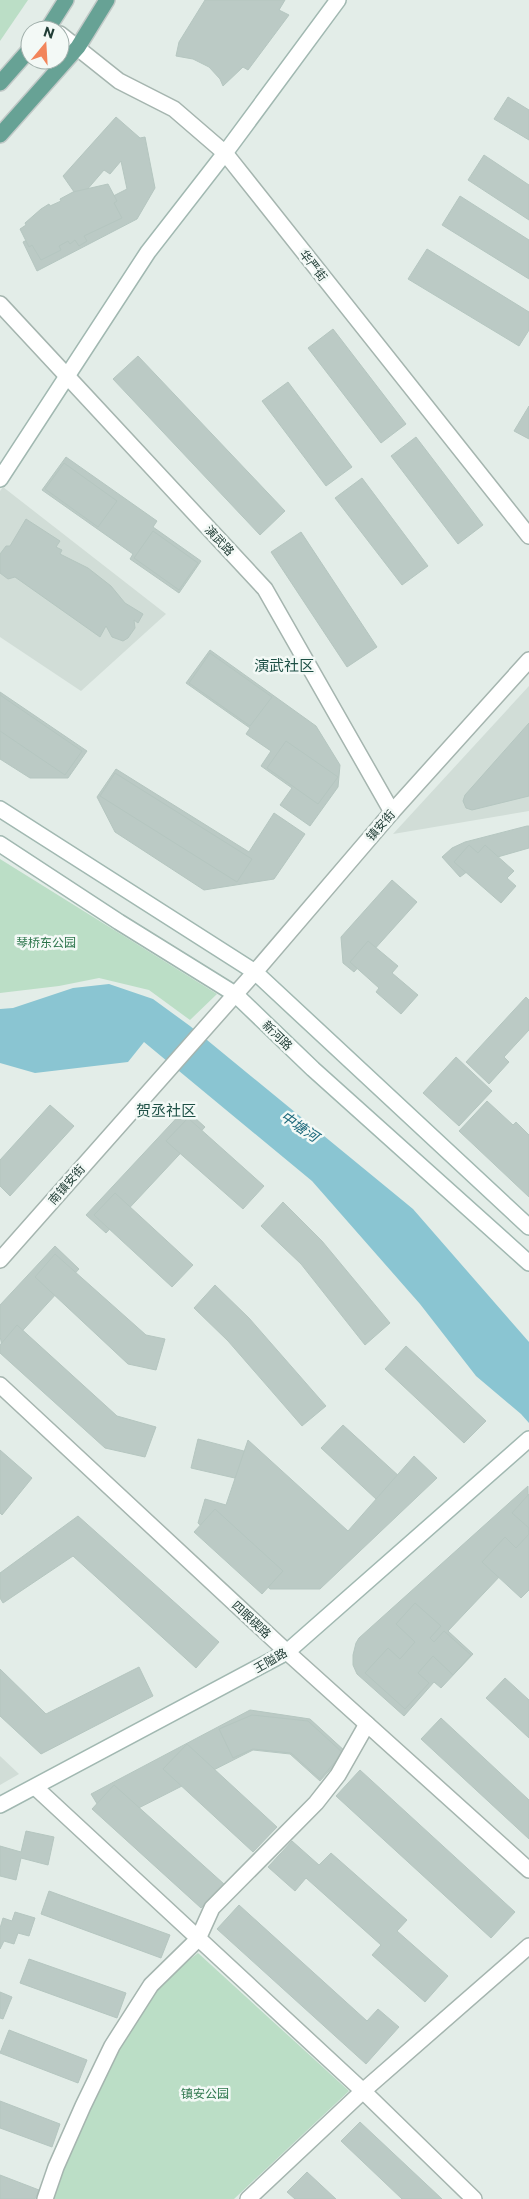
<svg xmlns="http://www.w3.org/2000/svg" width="529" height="2199" font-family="Commissioner,'Noto Sans SC',sans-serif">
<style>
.built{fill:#d1ddd7}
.green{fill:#bbdec6}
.water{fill:#8ac5d2}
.building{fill:#bbcac5;stroke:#b5c6c0}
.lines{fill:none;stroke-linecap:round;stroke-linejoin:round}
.street-casing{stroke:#a5b5af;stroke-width:18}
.secondary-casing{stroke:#a1b8b1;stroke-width:18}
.primary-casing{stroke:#c1c9c7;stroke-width:18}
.street{stroke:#fff;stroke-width:15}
.secondary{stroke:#fff;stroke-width:15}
.primary{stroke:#67a295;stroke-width:15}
.labels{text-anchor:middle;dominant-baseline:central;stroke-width:5;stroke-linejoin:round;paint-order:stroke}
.street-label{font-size:12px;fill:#223e37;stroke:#f3f9f6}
.park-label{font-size:12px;fill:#2c754b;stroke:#f3f9f6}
.water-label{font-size:14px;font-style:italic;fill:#1c687b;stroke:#f3f9f6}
.quarter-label{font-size:15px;fill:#1e5046;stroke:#f3f9f6}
</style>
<rect width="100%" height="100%" fill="#e3ede8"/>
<g class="built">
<path d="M3,487l163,127 -85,77 -81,-54v-146z"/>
<path d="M529,686v125l-136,23z"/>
<path d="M0,1756l19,18 -19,11z"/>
</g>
<g class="green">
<path d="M0,0h28l-28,41z"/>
<path d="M0,859l217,135 -27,26 -41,-30 -50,-12 -40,8 -59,7z"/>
<path d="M198,1953l151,138 -115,108h-182l36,-91 30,-60 38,-62z"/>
</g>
<path class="water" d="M109,984l44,15 37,27 223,183 116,133v81l-8,-9 -45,-38 -56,-72 -108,-123 -168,-139 -16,20 -93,11 -35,-10v-54l13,-1 60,-20z"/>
<g class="building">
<path d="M205,0h80l-6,10 10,5 -41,55 -5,-3 -20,19 -3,-7 -11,-12 -16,-8 -17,-3 3,-14z"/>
<path d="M508,97l21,13v30l-35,-21z"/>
<path d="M116,117l24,21 5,-1 10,51 -18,31 -100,52 -14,-29 104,-53 -6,-28 -11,13 -6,-4 -25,29 -16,-23z"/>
<path d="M484,155l45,30v35l-61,-40z"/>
<path d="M108,184l9,17 -3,2 8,15 -38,18 3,5 -8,5 -4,-6 -5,4 -2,-3 -9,5 2,4 -20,10 -9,-15 -3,2 -9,-18 6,-4 -1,-2 16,-14 8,-5 1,2 11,-5 -1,-2 13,-7z"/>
<path d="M460,196l69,44v39l-87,-54z"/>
<path d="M427,249l102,63v18l-10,16 -111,-67z"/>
<path d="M333,329l73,95 -25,19 -73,-95z"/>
<path d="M138,356l147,155 -25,24 -147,-156z"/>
<path d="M288,382l64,85 -26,19 -64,-85z"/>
<path d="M529,406v33l-15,-8z"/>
<path d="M416,437l67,88 -25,19 -67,-88z"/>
<path d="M66,457l91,64 -4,6 48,34 -22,32 -49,-34 3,-5 -91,-64z"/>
<path d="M64,463l53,38 -19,26 -53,-38z"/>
<path d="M362,478l66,88 -26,19 -67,-87z"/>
<path d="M26,519l34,22 -4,6 6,3 -2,4 28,14 23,18 14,17 18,11 -5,9 -4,-3 1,8 -7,10 -5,3 -11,-4 -6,-11 -6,11 -85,-60 -7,2 -8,-6v-19l6,-8h4z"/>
<path d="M153,531l45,32 -19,27 -45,-32z"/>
<path d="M301,532l76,115 -30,20 -76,-115z"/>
<path d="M210,650l106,76 24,39 -2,22 -28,39 -30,-21 12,-17 -31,-22 10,-15 -25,-17 4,-6 -64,-45z"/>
<path d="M210,653l62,44 -22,29 -61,-43z"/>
<path d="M0,692l87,59 -19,27h-38l-30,-19z"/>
<path d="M0,695l82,56 -17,24 -65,-44z"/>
<path d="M529,723v73l-57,14 -6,-2 -3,-7 2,-6z"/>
<path d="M286,741l52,36 -20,27 -51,-36z"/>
<path d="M116,769l133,83 25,-39 31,21 -31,45 -70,11 -89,-58 -18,-35z"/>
<path d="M115,773l137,86 -15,23 -137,-86z"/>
<path d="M527,826h2v22l-49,14 -20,15 -18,-20 10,-9 13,-6z"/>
<path d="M469,845l9,8 7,-8 29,26 -7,7 9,8 -15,17 -47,-41z"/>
<path d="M392,880l25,22 -63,70 -11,-9 -2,-26z"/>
<path d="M368,941l30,25 -6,7 26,22 -17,19 -25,-22 3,-4 -29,-26z"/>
<path d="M526,997l3,3v30l-25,27 5,5 -20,22 -23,-22z"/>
<path d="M456,1057l36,34 -33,35 -36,-33z"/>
<path d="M487,1101l26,24 3,-3 13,13v62l-70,-66z"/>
<path d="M50,1105l24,21 -64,70 -10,-10v-26z"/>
<path d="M185,1109l20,18 -99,106 -20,-18z"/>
<path d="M188,1118l76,68 -21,23 -77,-68z"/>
<path d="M115,1193l78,72 -21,22 -78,-72z"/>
<path d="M283,1202l39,39 68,82 -25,22 -64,-81 -40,-38z"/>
<path d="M55,1246l24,23 -76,83 -3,-16v-31z"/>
<path d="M55,1254l91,81 19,4 -9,31 -28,-6 -93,-87z"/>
<path d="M215,1285l34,33 77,88 -24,20 -74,-85 -34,-33z"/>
<path d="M17,1325l100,91 39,11 -11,30 -40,-9 -105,-95v-8z"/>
<path d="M406,1346l80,75 -22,22 -79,-74z"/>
<path d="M343,1425l69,63 -22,24 -69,-64z"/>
<path d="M198,1439l61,16 101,92 -24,22 -97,-90 -48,-11z"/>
<path d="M248,1440l100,91 66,-75 23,22 -117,111h-50l-72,-66 7,-24 21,6z"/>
<path d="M0,1450l32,28 -30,37 -2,-2z"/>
<path d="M528,1486l1,88 -12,13 -15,-13 -54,57 25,23 -32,34 -7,-6 -30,34 -47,-42 -4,-9v-10l3,-12 3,-5z"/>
<path d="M529,1494v34l-17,-15z"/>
<path d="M215,1509l68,62 -21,23 -68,-62z"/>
<path d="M78,1516l141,126 -23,26 -123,-112 -70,47 -3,-5v-25z"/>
<path d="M529,1534v56l-8,8 -39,-36 23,-25 11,11z"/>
<path d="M415,1603l26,23 -11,12 4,4 10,-11 27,24 -18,20 -20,-19 -15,17 11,10 -24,26 -40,-36 23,-25 12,11 15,-17 -19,-18z"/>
<path d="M139,1667l14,29 -112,58 -41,-38v-47l46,45z"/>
<path d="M505,1678l24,22v38l-43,-40z"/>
<path d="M250,1710l60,9 36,33 -26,29 -30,-27 -37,-4 -144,73 -18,-29z"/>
<path d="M252,1715l56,6 35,32 -23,26 -29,-26 -38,-4 -20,9 -14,-29z"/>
<path d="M441,1718l88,82v39l-108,-100z"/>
<path d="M187,1744l90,83 -24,25 -90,-83z"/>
<path d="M360,1770l155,142 -24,26 -155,-142z"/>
<path d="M114,1785l110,99 -23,24 -109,-99z"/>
<path d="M26,1831l28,6 -6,28 -27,-7 -5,22 -16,-4v-30l21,6z"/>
<path d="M292,1841l27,24 12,-12 76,67 -10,11 51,45 -23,26 -53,-47 9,-10 -75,-67 -11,13 -27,-24z"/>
<path d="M49,1891l121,44 -9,23 -120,-44z"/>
<path d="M239,1905l128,116 11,-12 21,18 -33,37 -149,-135z"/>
<path d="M15,1912l20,6 -6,18 -11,-3 -4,11 -10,-3 -4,8v-21l3,-10 9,3z"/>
<path d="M29,1959l97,34 -9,25 -97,-35z"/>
<path d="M0,1992l12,5 -9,22 -3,-1z"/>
<path d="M9,2030l78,30 -9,23 -78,-30z"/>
<path d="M0,2101l60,23 -8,23 -52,-19z"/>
<path d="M360,2122l82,77h-40l-61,-58z"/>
<path d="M307,2172l29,27h-41l-8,-7z"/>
<path d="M0,2175l39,15 -4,9h-35z"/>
</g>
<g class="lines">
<g class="street-casing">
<g id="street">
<path d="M60,34l59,47 55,28 51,44 304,383"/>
<path d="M0,304l265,285 127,223"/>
<path d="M0,1260l255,-288 137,-160 137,-152"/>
<path d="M0,1385l287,267 242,218"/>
<path d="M35,1787l328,304 111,108"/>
<path d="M45,2199l11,-32 27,-61 29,-60 39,-61 47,-46 14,-31 104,-105 22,-28 29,-51"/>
<path d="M248,2199l115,-108 166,-145"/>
</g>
</g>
<g class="secondary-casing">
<g id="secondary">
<path d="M0,479l148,-227 77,-99 113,-153"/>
<path d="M0,809l255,163 274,255"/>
<path d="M0,844l119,78 116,72 78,75 216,194"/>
<path d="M0,1805l287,-153 242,-213"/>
</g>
</g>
<g class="primary-casing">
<g id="primary">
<path d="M47,30l19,-30"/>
<path d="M0,83l30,-34"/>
<path d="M0,135l78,-88 29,-47"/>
</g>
</g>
<use href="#street" class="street"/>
<use href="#secondary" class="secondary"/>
<use href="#primary" class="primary"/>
</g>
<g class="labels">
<g class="street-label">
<text transform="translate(314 265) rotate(52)">华严街</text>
<text transform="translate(220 540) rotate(47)">演武路</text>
<text transform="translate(380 825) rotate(-49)">镇安街</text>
<text transform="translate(278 1035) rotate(44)">新河路</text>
<text transform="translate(66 1184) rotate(-49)">南镇安街</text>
<text transform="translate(252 1619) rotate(43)">四眼碶路</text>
<text transform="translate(270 1660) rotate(-30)">王隘路</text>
</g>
<g class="park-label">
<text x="46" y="942">琴桥东公园</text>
<text x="205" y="2093">镇安公园</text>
</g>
<g class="water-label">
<text transform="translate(300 1126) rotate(34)">中塘河</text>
</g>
<g class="quarter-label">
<text x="284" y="665">演武社区</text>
<text x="166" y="1110">贺丞社区</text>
</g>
</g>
<g transform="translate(45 45) rotate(18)"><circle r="24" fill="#f3f9f6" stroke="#9faeaa"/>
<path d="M0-4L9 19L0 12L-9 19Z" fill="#f2855b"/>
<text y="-8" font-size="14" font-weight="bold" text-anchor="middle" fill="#223e37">N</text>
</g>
</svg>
